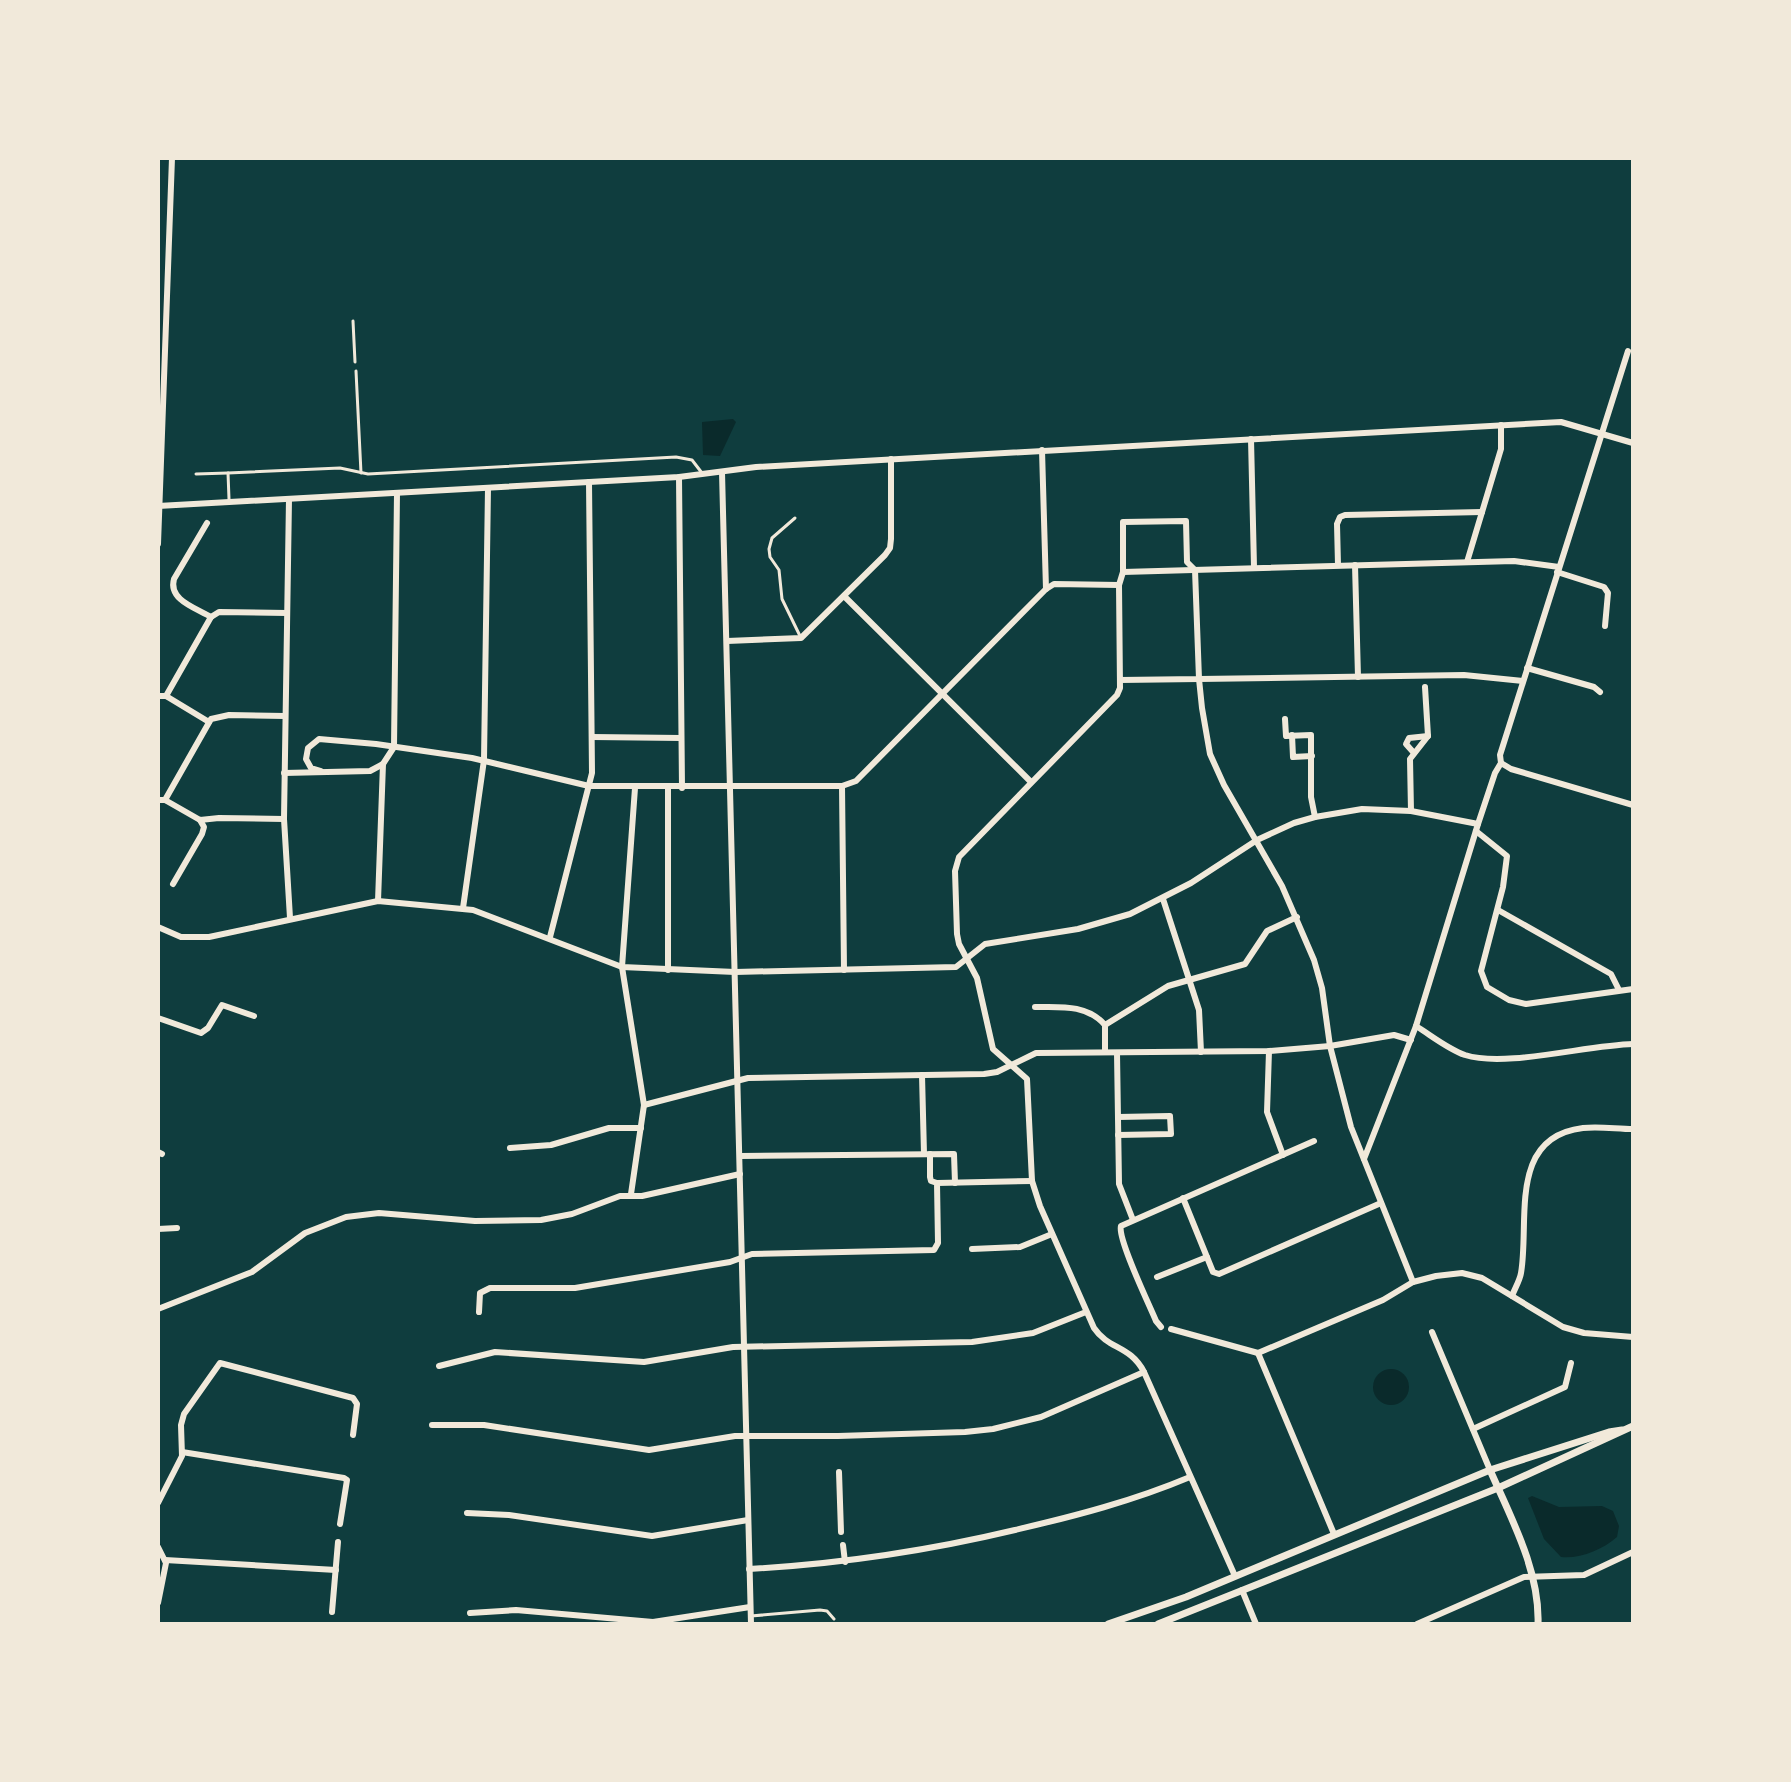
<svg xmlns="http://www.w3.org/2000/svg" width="1791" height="1782" font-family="Montserrat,sans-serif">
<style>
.water{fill:#0a2a2b}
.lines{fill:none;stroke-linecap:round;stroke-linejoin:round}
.service{stroke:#f1e9da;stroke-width:3}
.minor{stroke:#f1e9da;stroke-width:6}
.tertiary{stroke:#f1e9da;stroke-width:7}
</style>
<rect width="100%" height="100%" fill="#0f3d3e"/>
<g class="water">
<path d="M733,419l3,3 -16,34 -17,-1 -1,-33z"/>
<circle cx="1391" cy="1387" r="18"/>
<path d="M1532,1496l27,11 43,-1 11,5 6,15 -2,11c-15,13 -37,22 -56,20l-17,-18 -16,-41z"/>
</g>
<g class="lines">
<g class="service">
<path d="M353,321l2,41"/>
<path d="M356,371l5,102"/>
<path d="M196,474l32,-1"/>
<path d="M229,499l-1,-26 112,-5 28,6 308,-17 16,3 10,13"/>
<path d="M795,518l-23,20 -3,11 1,8 9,13 3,29 19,39"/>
<path d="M751,1616l69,-6 7,1 7,8"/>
</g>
<g class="minor">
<path d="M1251,439l3,128"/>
<path d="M1042,450l4,139"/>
<path d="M722,472l29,1152"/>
<path d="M679,477l3,311"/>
<path d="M289,499l-5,320 6,99"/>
<path d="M158,506l521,-29 77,-10 805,-45 72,21"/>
<path d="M207,523l-33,56c-6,21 22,29 37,38"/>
<path d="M158,544l14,-386"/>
<path d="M1467,562l34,-113v-24"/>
<path d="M1338,565l-1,-41 3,-7 5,-2 137,-3"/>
<path d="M1355,565l3,112"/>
<path d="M1123,572l391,-11 45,6"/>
<path d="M1557,572l47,15 4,6 -3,33"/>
<path d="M844,596l187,186"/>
<path d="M211,617l8,-5 68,1"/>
<path d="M727,641l74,-3 84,-83 5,-7 1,-9v-80"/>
<path d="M1527,668l67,19 6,5"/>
<path d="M1120,680l79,-1 -4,-109 -8,-8 -1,-41 -63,1v50l-4,13 1,103 -3,7 -158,162 -4,14 2,63 2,10 18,34 16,71 34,30 5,102 8,25 54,122c15,22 36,17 50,44l91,204"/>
<path d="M158,696h8l43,26"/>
<path d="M166,696l45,-79"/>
<path d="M1285,719l1,17 25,-1v62l4,20"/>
<path d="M1292,735l1,22 19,-1"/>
<path d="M592,737l89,1"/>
<path d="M394,747l3,-254"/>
<path d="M1414,753l-8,-9 3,-6 19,-2"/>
<path d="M1501,763l10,6 122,36"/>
<path d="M321,771l-10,-3 -5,-9 2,-11 11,-9 57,5 96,14 117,28h253l14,-5 190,-192 8,-5 65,1"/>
<path d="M284,773l86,-2 13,-7 11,-17"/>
<path d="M842,786l2,184"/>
<path d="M158,800h7l35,20 19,-2 65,1"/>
<path d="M165,800l46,-81 18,-4 56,1"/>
<path d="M1411,811l-1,-52 18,-23 -3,-49"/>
<path d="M1476,831l31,25 -4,31 -22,84 6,16 22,13 17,4 107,-15"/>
<path d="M173,884l29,-50 2,-7 -4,-7"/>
<path d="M1163,899l36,111 2,42"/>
<path d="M378,901l5,-137"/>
<path d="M463,908l21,-148 4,-272"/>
<path d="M1498,910l113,64 8,16"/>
<path d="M158,927l23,10h28l169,-36 95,9 149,57 113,5 221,-5 29,-23 93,-15 52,-15 61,-31 66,-43 37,-17 21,-6 47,-8 49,2 67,13"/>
<path d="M550,937l42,-164 -3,-291"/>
<path d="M668,970v-182"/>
<path d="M1035,1007c25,0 52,-3 70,18v27"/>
<path d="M158,1018l43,15 7,-5 14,-23 32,11"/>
<path d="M1105,1025l63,-39 77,-22 22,-33 30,-14"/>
<path d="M1416,1026c16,10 32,23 49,29 40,13 122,-10 168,-11"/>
<path d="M1269,1051l-2,61 16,43"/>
<path d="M1117,1053l2,131 14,36"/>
<path d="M922,1075l2,79"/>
<path d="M644,1105l104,-27 236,-4 13,-2 39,-19 233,-2 61,-5 64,-11 17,5"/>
<path d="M1118,1135l53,-1 -1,-18 -52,1"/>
<path d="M510,1148l41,-3 58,-17h32"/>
<path d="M158,1152l4,2"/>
<path d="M740,1156l214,-2 1,29"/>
<path d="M1364,1159l52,-133 62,-202 17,-51 6,-10 -1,-8 128,-404"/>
<path d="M937,1183l95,-2"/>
<path d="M631,1194l13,-89 -22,-138 13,-179"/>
<path d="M1183,1198l30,74 6,2 162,-71"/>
<path d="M158,1229l19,-1"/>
<path d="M972,1249l48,-2 32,-13"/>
<path d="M1157,1277l50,-20"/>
<path d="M1413,1282l-62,-155 -21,-81 -8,-58 -8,-28 -32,-74 -58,-101 -14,-31 -8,-46 -3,-29 265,-4 59,6"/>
<path d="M1512,1296c3,-8 8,-16 9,-23 9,-51 -14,-136 62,-145 16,-2 34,1 50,1"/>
<path d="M158,1309l94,-37 53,-39 41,-16 33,-4 96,8 66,-1 31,-6 48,-18h22l98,-22"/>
<path d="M479,1312l1,-19 10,-5h85l155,-26 22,-8 182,-4 4,-7 -1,-60 -6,-2 -1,-4v-23"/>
<path d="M1161,1327l-5,-6c-7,-17 -39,-83 -35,-95l193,-85"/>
<path d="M1171,1329l87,24"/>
<path d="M1432,1332l58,138"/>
<path d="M1258,1353l125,-53 30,-18 23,-6 26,-3 20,5 81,49 21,6 49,4"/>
<path d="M1258,1353l76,181"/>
<path d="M439,1366l56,-14 149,10 89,-15 239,-5 61,-9 53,-21"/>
<path d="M432,1425h52l165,25 86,-14h103l127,-4 28,-3 48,-12 103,-45"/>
<path d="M1473,1429l92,-42 6,-24"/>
<path d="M182,1452l162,26 3,2 -7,44"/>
<path d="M839,1472l2,60"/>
<path d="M158,1503l24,-47 -1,-31 3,-11 36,-51 133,35 4,6 -4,31"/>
<path d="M467,1513l42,2 143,21 96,-16"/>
<path d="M843,1545l2,17"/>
<path d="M158,1547l8,16 -8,40"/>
<path d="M165,1560l171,10"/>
<path d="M749,1569c90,-5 178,-18 266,-39 60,-14 118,-29 175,-53"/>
<path d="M1242,1590l14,34"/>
<path d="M332,1612l6,-70"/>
<path d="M470,1613l46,-3 137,12 97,-15"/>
<path d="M1417,1624l107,-47 60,-2 49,-23"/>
</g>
<g class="tertiary">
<path d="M1490,1470c21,48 50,101 48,154"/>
<path d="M1108,1624l78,-27 304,-127 119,-38 13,-2"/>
<path d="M1158,1624l340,-136 135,-62"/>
</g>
</g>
<rect width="1791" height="1782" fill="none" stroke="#f1e9da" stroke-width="320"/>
</svg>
